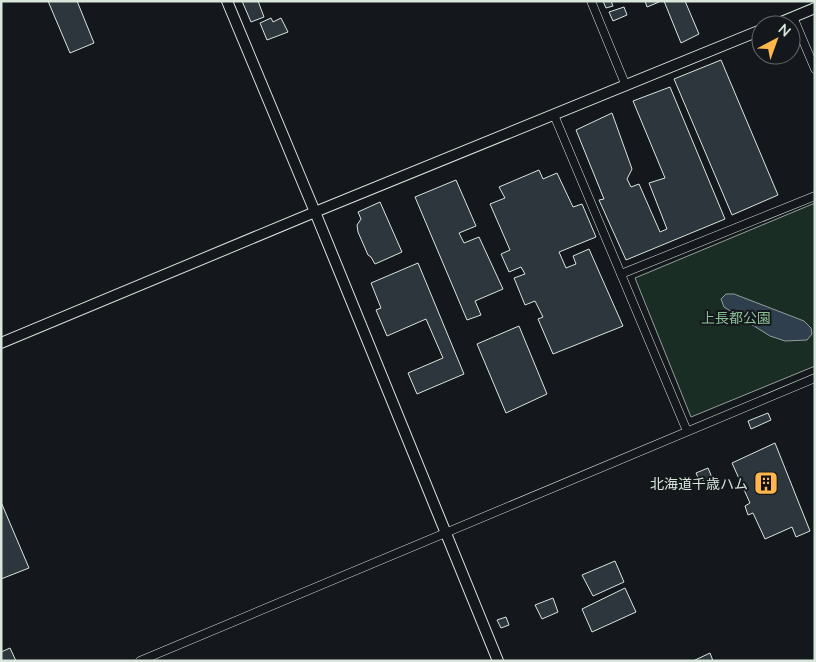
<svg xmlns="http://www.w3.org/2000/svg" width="816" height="662" font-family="Lato,'Noto Sans JP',sans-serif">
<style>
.green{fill:#1a2d24;stroke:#939e99}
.water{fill:#2f3f4d;stroke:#939e99}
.building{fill:#2c363c;stroke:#d8e6dc}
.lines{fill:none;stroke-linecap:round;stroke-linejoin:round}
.street-casing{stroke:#d8e6dc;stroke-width:9}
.secondary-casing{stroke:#d8e6dc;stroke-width:12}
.street{stroke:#14181c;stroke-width:8}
.secondary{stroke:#14181c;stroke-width:10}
.labels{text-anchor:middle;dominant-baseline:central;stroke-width:4;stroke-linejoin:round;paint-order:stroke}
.park-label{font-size:14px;fill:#8ac095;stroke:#14181c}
.poi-label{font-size:14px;fill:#d8e6dc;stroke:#14181c;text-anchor:end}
</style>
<rect width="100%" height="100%" fill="#14181c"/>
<path class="green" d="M815,203v163l-124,51 -56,-139z"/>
<path class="water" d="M726,294h8l70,27 7,7 1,6 -5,6 -22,1 -15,-5 -46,-29 -3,-8z"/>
<g class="building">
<path d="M48,1h29l17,42 -24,10z"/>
<path d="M242,1h16l6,16 -13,5z"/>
<path d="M603,1h8l2,5 -7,2z"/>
<path d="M645,1h14v1l-12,5z"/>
<path d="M664,1h21l14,33 -18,9z"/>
<path d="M624,7l3,8 -14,6 -4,-9z"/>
<path d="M271,18l2,4 8,-4 7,14 -21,8 -7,-17z"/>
<path d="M721,60l57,135 -46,20 -58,-136z"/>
<path d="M670,87l55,132 -99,41 -27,-60 5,-1 -28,-69 36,-17 20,56 -5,10 4,8 8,-3 21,48 7,-3 -18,-46 16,-5 -32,-77z"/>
<path d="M539,170l4,9 14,-6 16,34 9,-3 14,33 -37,15 7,16 10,-4 -3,-8 16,-7 34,77 -70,28 -15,-35 5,-2 -8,-16 -10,4 -11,-27 11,-4 -4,-7 -12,5 -8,-18 9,-4 -20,-46 15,-6 -6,-11z"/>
<path d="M456,180l20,46 -17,7 5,10 15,-6 24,52 -28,12 6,14 -14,5 -52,-123z"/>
<path d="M380,202l22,50 -27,12 -4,-7 -3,-2 -10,-23 -1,-7 4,-6 -3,-7z"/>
<path d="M418,263l46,111 -47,20 -9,-21 35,-15 -17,-39 -39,17 -11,-26 5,-2 -10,-25z"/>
<path d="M519,326l28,68 -41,19 -29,-69z"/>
<path d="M768,413l3,7 -20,9 -3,-8z"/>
<path d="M775,443l35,88 -14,6 -4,-10 -27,12 -12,-26 -5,2 -3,-9 5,-3 -18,-40z"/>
<path d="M708,468l5,12 -8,3 -2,-3 -3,2 -4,-9z"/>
<path d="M1,502l28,66 -28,11z"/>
<path d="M615,561l9,21 -31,14 -11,-21z"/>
<path d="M625,588l11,24 -44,20 -10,-23z"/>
<path d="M553,598l5,14 -16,7 -7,-14z"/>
<path d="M506,617l3,8 -8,3 -4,-8z"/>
<path d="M10,648l6,13h-15v-9z"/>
<path d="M710,653l3,8h-20z"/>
</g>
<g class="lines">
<g class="street-casing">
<g id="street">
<path d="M591,1l35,85"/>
<path d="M793,17l22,52"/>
<path d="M554,115l133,316"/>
<path d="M621,274l194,-78"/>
<path d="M140,661l675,-283"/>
</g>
</g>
<g class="secondary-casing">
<g id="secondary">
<path d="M227,1l88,211 183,449"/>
<path d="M774,25l41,-17"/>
<path d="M1,343l314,-131 446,-182"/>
</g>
</g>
<use href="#street" class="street"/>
<use href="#secondary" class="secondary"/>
</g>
<defs>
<g id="building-square" transform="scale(1.25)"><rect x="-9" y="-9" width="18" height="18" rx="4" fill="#ffb74d" stroke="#14181c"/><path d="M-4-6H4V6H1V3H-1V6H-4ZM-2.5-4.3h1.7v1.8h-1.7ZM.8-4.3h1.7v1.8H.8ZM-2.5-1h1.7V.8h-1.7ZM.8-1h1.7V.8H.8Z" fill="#111"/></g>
</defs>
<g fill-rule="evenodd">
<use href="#building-square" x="766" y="483"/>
</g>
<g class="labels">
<g class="park-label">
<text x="736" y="317">上長都公園</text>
</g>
<g class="poi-label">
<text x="748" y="483">北海道千歳ハム</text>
</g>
</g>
<rect width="816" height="662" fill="none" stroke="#d8e6dc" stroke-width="5"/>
<g transform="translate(776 40) rotate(41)"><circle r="24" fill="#14181c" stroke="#626a69"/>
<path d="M0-4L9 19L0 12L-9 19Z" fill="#ffb74d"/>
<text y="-8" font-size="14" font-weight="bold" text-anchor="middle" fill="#d8e6dc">N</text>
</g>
</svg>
